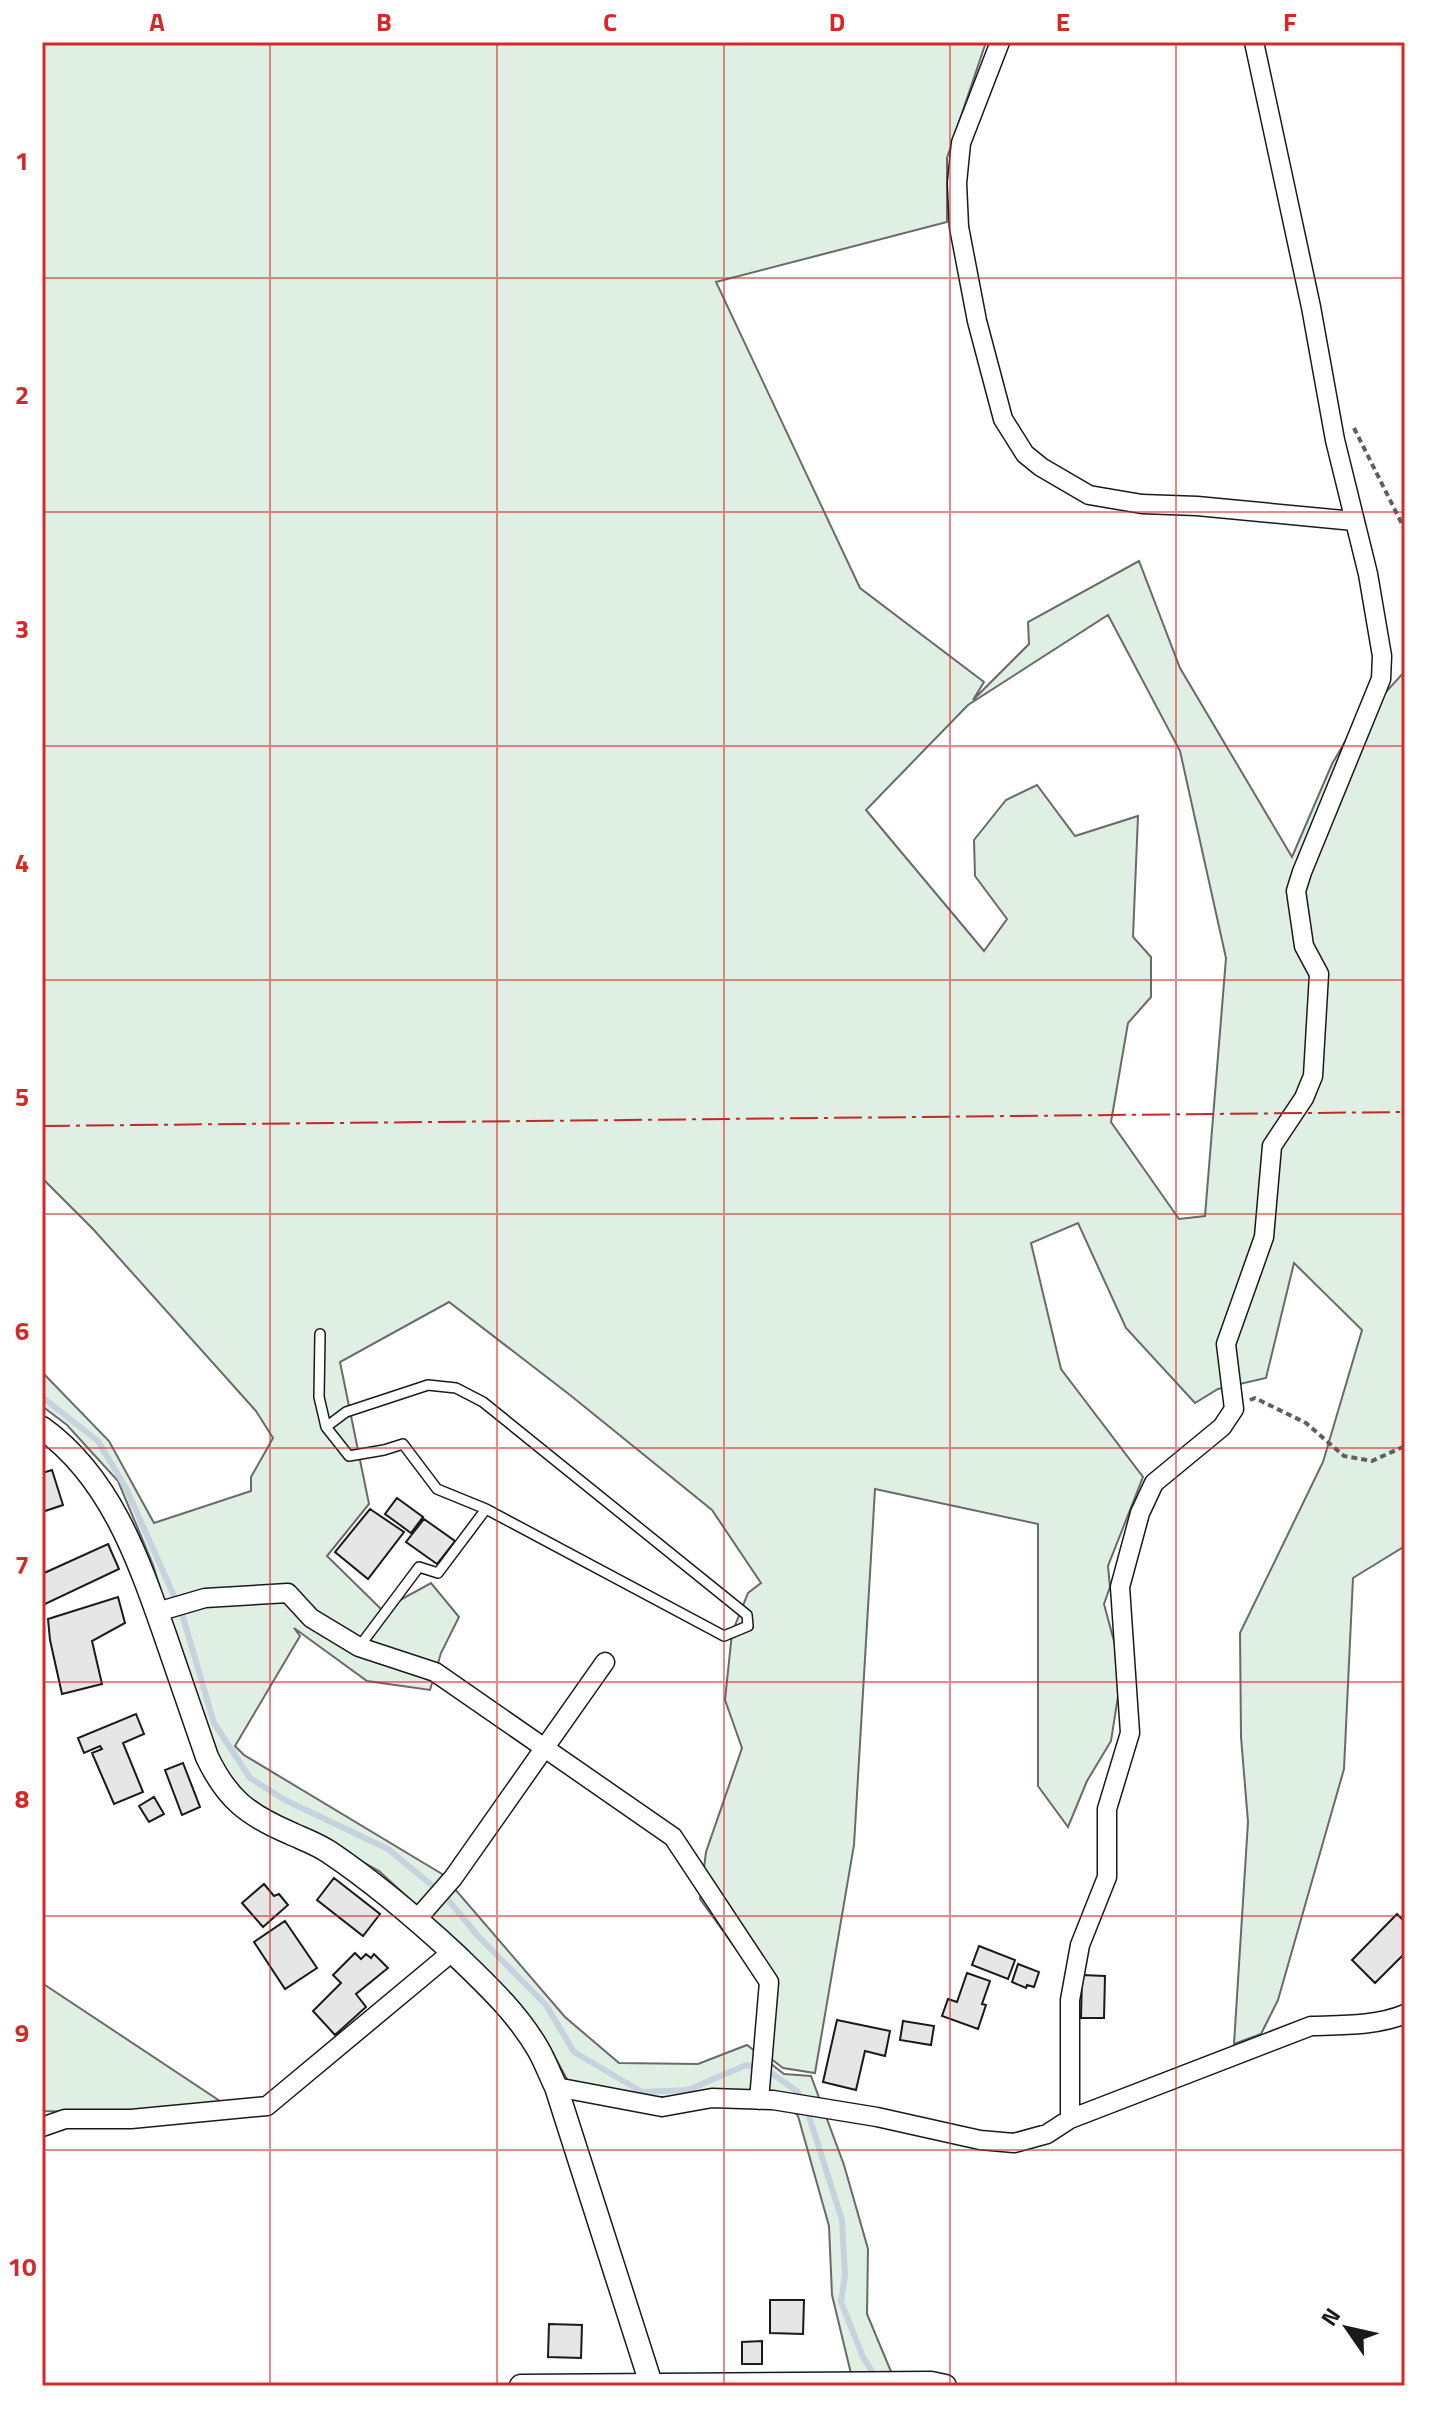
<svg xmlns="http://www.w3.org/2000/svg" width="1447" height="2428" viewBox="0 0 1447 2428" font-family="'Titillium Web',sans-serif">
<style>
.green{fill:#e0efe3;stroke:#6a6a6a;stroke-width:2;fill-rule:evenodd}
.lines{fill:none;stroke-linecap:round;stroke-linejoin:round}
.stream{stroke:#c6d2dc;stroke-width:6}
.building{fill:#e6e6e6;stroke:#1a1a1a;stroke-width:2}
.service-casing{stroke:#1a1a1a;stroke-width:12}
.minor-casing{stroke:#1a1a1a;stroke-width:21}
.tertiary-casing{stroke:#1a1a1a;stroke-width:25}
.path{stroke:#5f5f5f;stroke-width:4;stroke-dasharray:6 4;stroke-linecap:butt}
.service{stroke:#fff;stroke-width:9}
.minor{stroke:#fff;stroke-width:18}
.tertiary{stroke:#fff;stroke-width:22}
.power{stroke:#c62828;stroke-width:2;stroke-dasharray:28 6 4 6;stroke-linecap:butt}
.grid{fill:none;stroke:#d62828;stroke-width:2;stroke-opacity:0.55}
.neatline{fill:none;stroke:#d62828;stroke-width:3}
.grid-label{font-size:26px;text-anchor:middle;font-weight:bold;fill:#d62828}
</style>
<rect width="100%" height="100%" fill="#fff"/>
<path class="green" d="M42,42H986L947,158V222L716,282L860,588L984,682L973,700L1029,644L1028,622L1139,561L1180,668L1292,857L1332,764L1353,728L1405,671V1546L1353,1578L1344,1769L1278,2000L1261,2034L1234,2044L1248,1822L1241,1737L1240,1633L1323,1462L1362,1330L1294,1263L1266,1378L1218,1389L1195,1403L1126,1328L1078,1223L1031,1243L1061,1369L1143,1477L1108,1566L1110,1587L1104,1604L1122,1671L1111,1741L1087,1781L1068,1827L1038,1786V1524L875,1489L854,1845L815,2073L783,2068L757,2048L762,1985L700,1899L706,1852L742,1748L725,1700L732,1633L748,1593L761,1583L712,1510L570,1395L449,1302L340,1362L369,1504L327,1556L382,1610L431,1583L459,1617L441,1653L430,1690L367,1681L294,1628L300,1636L235,1746L244,1755L442,1874L565,2017L619,2063L698,2064L747,2045L784,2074L811,2076L844,2165L868,2249L867,2314L897,2386H854L832,2295L829,2226L798,2116L780,2095L658,2101L568,2081L550,2048L505,1990L470,1954L379,1871L259,1805L224,1778L172,1627L153,1565L118,1481L67,1425L42,1406V1372L109,1441L154,1523L251,1491V1477L273,1438L256,1411L93,1229L42,1178ZM1108,615L1180,751L1226,958L1205,1216L1179,1219L1111,1122L1128,1023L1151,997V957L1133,937L1138,816L1075,836L1037,785L1006,800L974,840L975,876L1007,919L984,951L866,810L968,705Z
M42,1983L232,2109L172,2115L42,2111Z"/>
<g class="lines">
<path class="stream" d="M42,1397L98,1441L126,1488L182,1614L214,1723L250,1778L285,1800L388,1849L445,1896L478,1936L546,2005L574,2052L642,2092L688,2090L746,2065L767,2070L798,2092L802,2100
M807,2110L842,2220L845,2275L841,2302L863,2357L876,2378"/>
</g>
<path class="building" d="M52,1470L63,1505L42,1512V1473Z
M397,1498L423,1517L411,1533L385,1514Z
M370,1509L404,1532L368,1579L335,1552Z
M424,1519L455,1541L437,1564L406,1542Z
M108,1544L119,1569L43,1605L42,1574Z
M118,1597L125,1623L92,1641L102,1684L62,1694L50,1640L48,1619Z
M136,1714L144,1734L123,1743L143,1792L114,1804L92,1753L102,1749L100,1746L84,1753L78,1738Z
M183,1763L200,1807L182,1815L165,1770Z
M154,1797L164,1814L149,1822L139,1806Z
M334,1878L380,1914L363,1936L317,1900Z
M264,1884L274,1896L279,1894L288,1905L263,1927L242,1903Z
M1397,1914L1405,1922V1953L1375,1983L1352,1960Z
M285,1921L317,1968L285,1989L254,1942Z
M979,1946L1015,1960L1008,1979L972,1965Z
M355,1953L361,1959L366,1954L371,1958L374,1954L388,1968L356,1994L366,2007L335,2035L313,2011L341,1983L333,1975Z
M1018,1964L1039,1972L1034,1987L1027,1985L1026,1988L1012,1982Z
M967,1973L990,1981L982,2004L986,2005L978,2029L942,2016L948,1999L957,2002Z
M1082,1975L1105,1976L1104,2018H1081Z
M837,2020L890,2031L885,2056L865,2051L856,2090L823,2082Z
M903,2021L934,2026L931,2045L900,2040Z
M770,2300H804L803,2334L770,2333Z
M549,2324L582,2325L581,2358L548,2357Z
M762,2341V2364H742V2342Z"/>
<g class="lines">
<defs>
<path id="service" d="M320,1334L319,1397L326,1427L349,1456L384,1450L403,1444L437,1489L486,1509L438,1573L419,1567L359,1647
M326,1427L346,1412L428,1385L456,1388L483,1402L747,1615L748,1626L724,1636L486,1509"/>
<path id="minor" d="M1000,42L961,143L957,183L959,227L977,321L1003,419L1025,454L1041,467L1089,495L1142,504L1197,506L1354,521
M157,1612L205,1598L288,1593L311,1618L359,1647L435,1672L673,1837L769,1982L759,2100
M417,1919L453,1878L605,1662
M556,2087L662,2107L712,2098L773,2100L877,2117L980,2140L1014,2143L1047,2134L1070,2119L1311,2026C1341,2025 1377,2026 1405,2014
M1070,2119V2000L1080,1945L1107,1877V1809L1130,1733L1120,1587L1140,1513L1154,1483L1222,1427L1234,1409L1226,1344L1264,1237L1272,1146L1304,1098L1313,1076L1319,974L1304,946L1296,891L1302,872L1381,679L1382,656L1368,574L1335,440L1311,307L1254,42
M42,2127L65,2119H131L267,2106L452,1952"/>
<path id="tertiary" d="M42,1428C110,1477 138,1558 165,1635C179,1676 193,1716 207,1757C227,1799 248,1815 290,1833C303,1839 317,1844 329,1852C375,1883 416,1918 457,1956C487,1985 517,2013 538,2049C545,2061 550,2075 556,2087L651,2384
M521,2386L931,2383L945,2386"/>
</defs>
<use href="#service" class="service-casing"/>
<use href="#minor" class="minor-casing"/>
<use href="#tertiary" class="tertiary-casing"/>
<path class="path" d="M1354,428L1405,530
M1250,1400L1255,1398L1306,1423L1344,1456L1372,1461L1405,1446"/>
<use href="#service" class="service"/>
<use href="#minor" class="minor"/>
<use href="#tertiary" class="tertiary"/>
<path class="power" d="M42,1126L1405,1112"/>
</g>
<path class="grid" d="M270,42V2386M497,42V2386M724,42V2386M950,42V2386M1176,42V2386M42,278H1405M42,512H1405M42,746H1405M42,980H1405M42,1214H1405M42,1448H1405M42,1682H1405M42,1916H1405M42,2150H1405"/>
<rect width="1447" height="2428" fill="none" stroke="#ffffff" stroke-width="88"/>
<g transform="translate(1347 2328) rotate(304)" stroke="#ffffff" stroke-width="6" paint-order="stroke">
<path d="M0-6L14 30L0 20L-14 30Z" fill="#1a1a1a"/>
<text y="-12" font-size="22" font-weight="bold" text-anchor="middle" fill="#1a1a1a">N</text>
</g>
<rect x="44" y="44" width="1359" height="2340" class="neatline"/>
<g class="grid-label">
<text x="157" y="31">A</text>
<text x="384" y="31">B</text>
<text x="610" y="31">C</text>
<text x="837" y="31">D</text>
<text x="1063" y="31">E</text>
<text x="1290" y="31">F</text>
<text x="22" y="170">1</text>
<text x="22" y="404">2</text>
<text x="22" y="638">3</text>
<text x="22" y="872">4</text>
<text x="22" y="1106">5</text>
<text x="22" y="1340">6</text>
<text x="22" y="1574">7</text>
<text x="22" y="1808">8</text>
<text x="22" y="2042">9</text>
<text x="22" y="2276">10</text>
</g>
</svg>
